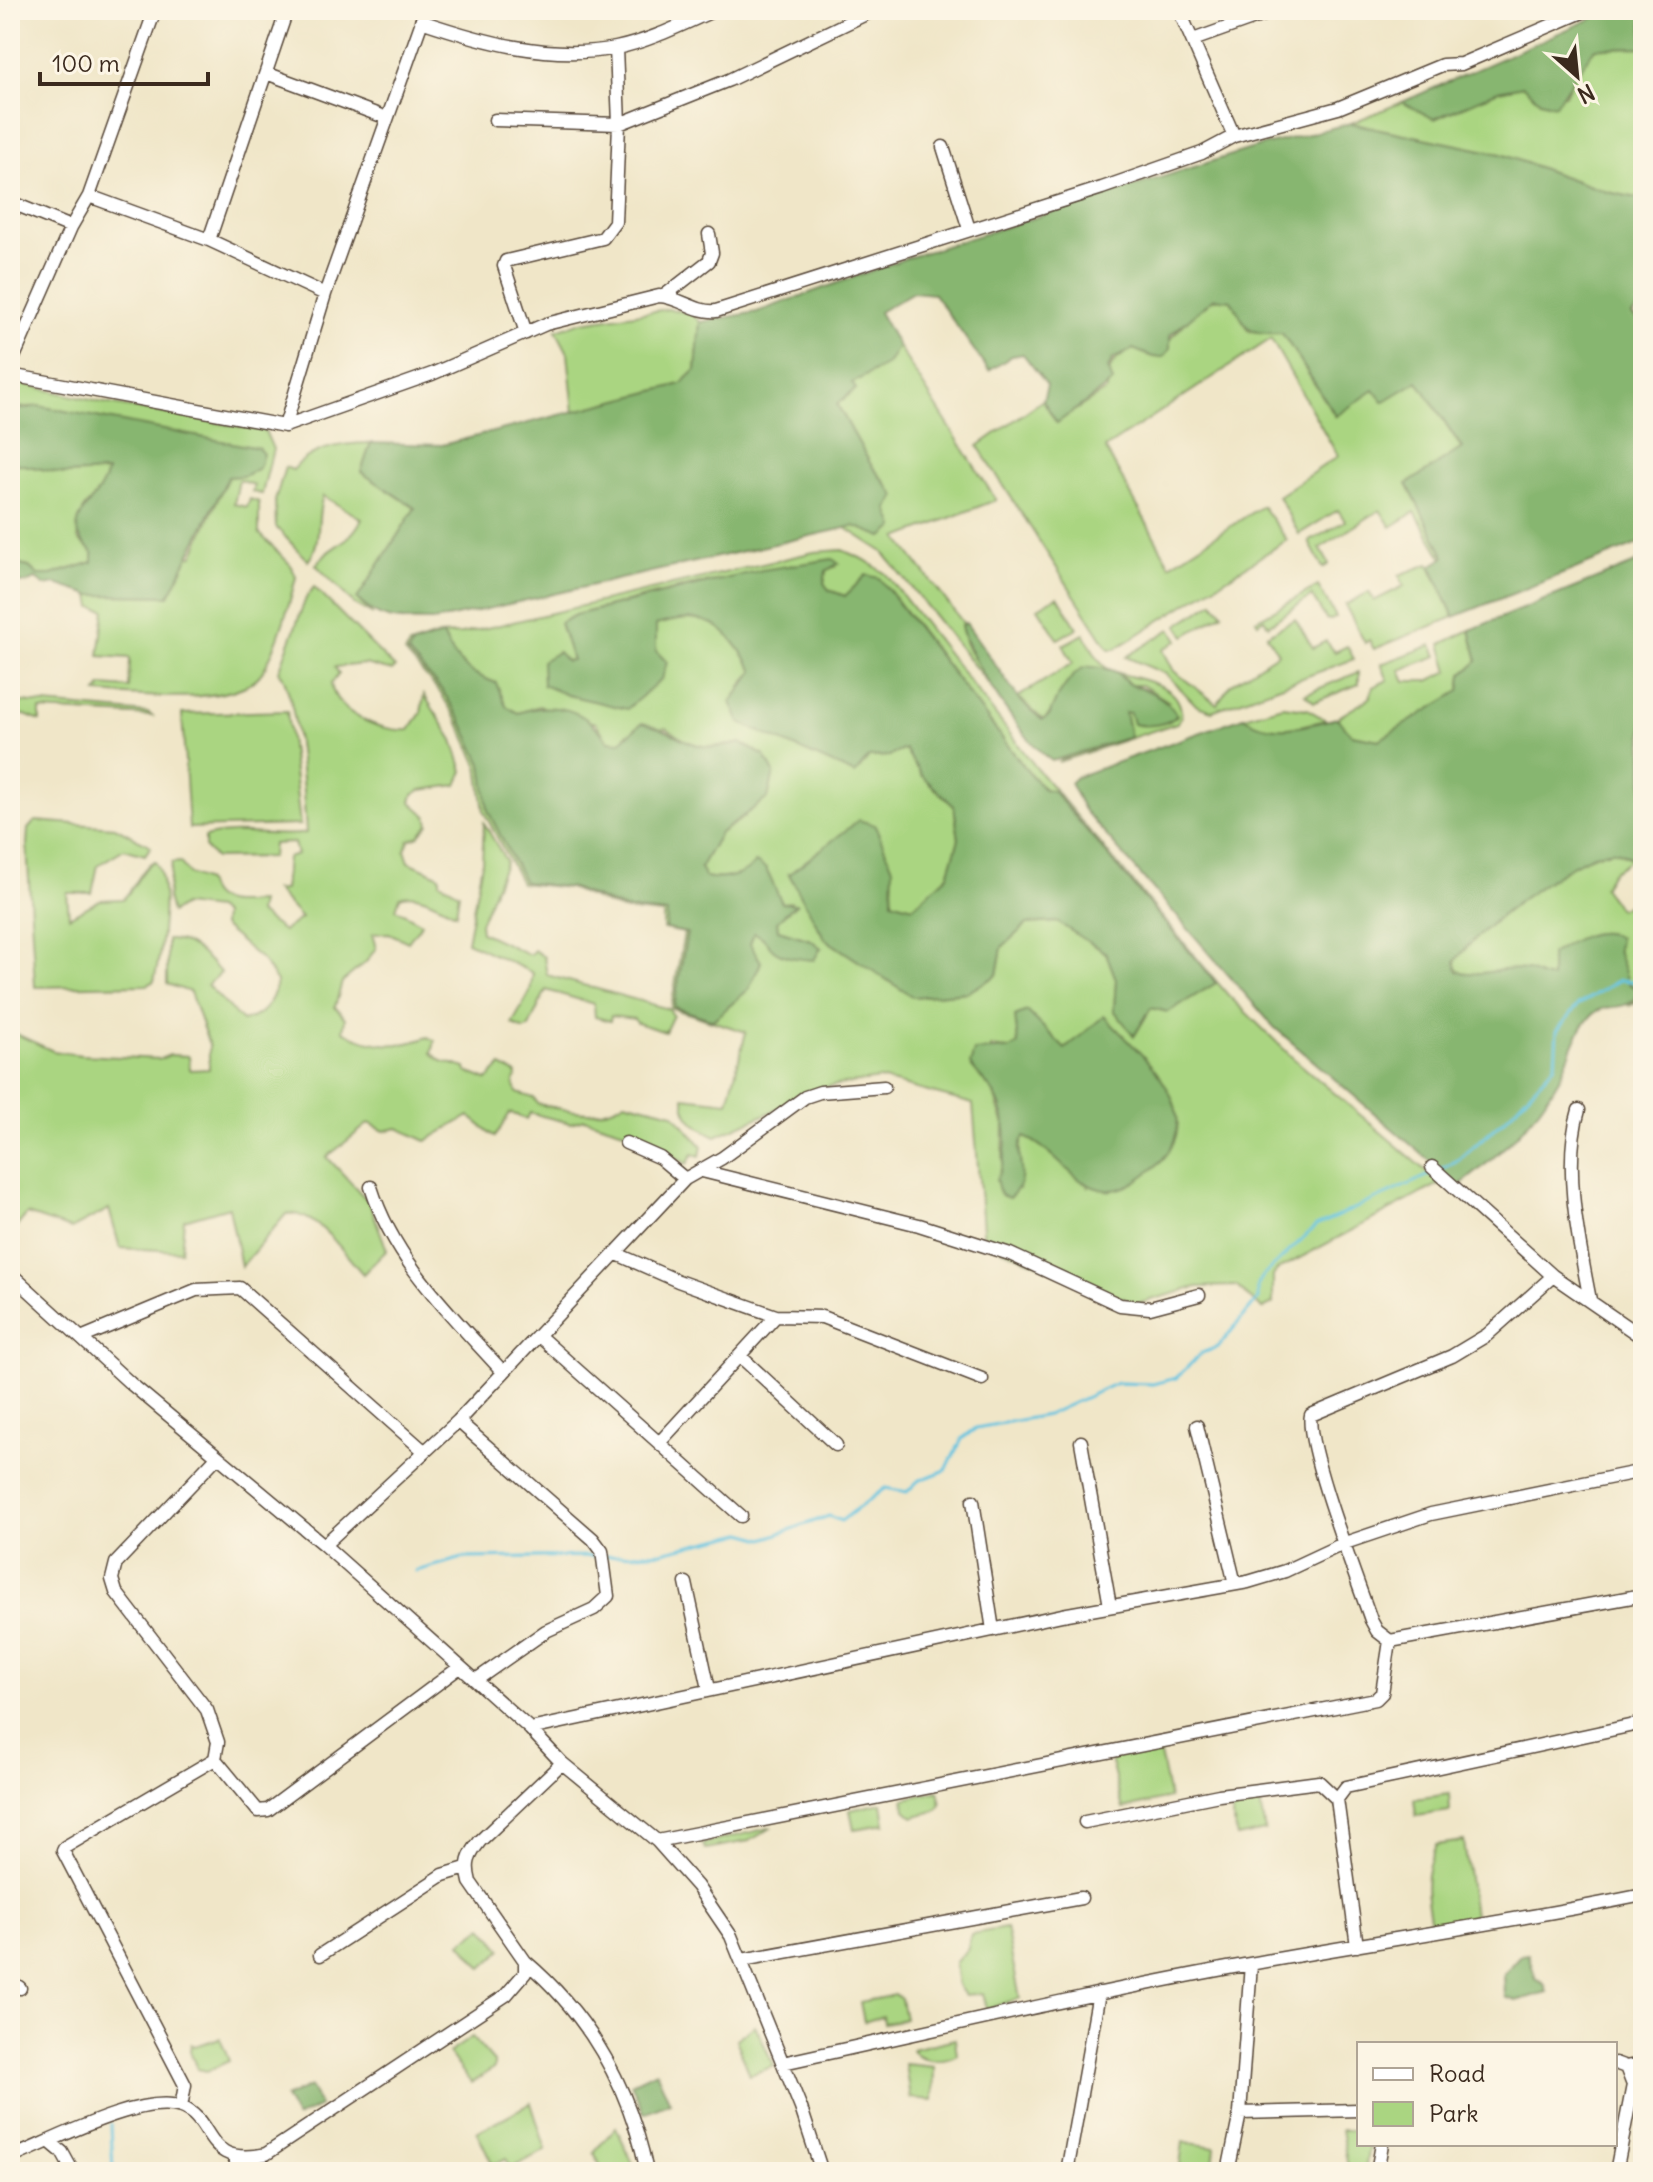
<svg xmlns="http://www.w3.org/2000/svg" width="1653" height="2182" viewBox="0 0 1653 2182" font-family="Delius,sans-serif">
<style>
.green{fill:#aad581;stroke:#728050;stroke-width:2;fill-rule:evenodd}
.forest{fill:#87b66f;stroke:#617046;stroke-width:2}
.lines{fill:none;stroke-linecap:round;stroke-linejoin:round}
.stream{stroke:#61c3e0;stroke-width:3}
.street-casing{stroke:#564638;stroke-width:15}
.street{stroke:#fff;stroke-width:12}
</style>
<rect width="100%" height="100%" fill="#fcf5e5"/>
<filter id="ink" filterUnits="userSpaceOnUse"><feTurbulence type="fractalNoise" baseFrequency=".0125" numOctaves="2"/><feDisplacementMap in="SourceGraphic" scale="16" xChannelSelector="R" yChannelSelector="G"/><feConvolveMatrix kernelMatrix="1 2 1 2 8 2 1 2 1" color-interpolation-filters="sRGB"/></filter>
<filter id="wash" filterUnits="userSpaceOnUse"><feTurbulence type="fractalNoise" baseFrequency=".006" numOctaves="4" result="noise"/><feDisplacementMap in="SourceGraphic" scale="32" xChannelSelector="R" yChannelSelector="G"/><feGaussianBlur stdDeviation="1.8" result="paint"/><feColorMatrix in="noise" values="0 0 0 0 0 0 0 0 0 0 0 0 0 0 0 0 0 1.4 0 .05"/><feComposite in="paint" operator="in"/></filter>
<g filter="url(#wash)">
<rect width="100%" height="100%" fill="#f0e6c8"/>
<path class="green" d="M1643,47V199L1607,192L1501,154L1351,123L1402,102L1435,119L1498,91L1523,86L1540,101L1565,95L1575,72L1595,48Z
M1223,297L1231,300L1249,331L1282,333L1335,416L1375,389L1383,401L1418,380L1462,449L1407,484L1445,557L1443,559L1415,512L1391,527L1380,510L1320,548L1329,564L1323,568L1309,542L1345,521L1338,510L1299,534L1278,496L1338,456L1271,339L1105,448L1170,565L1262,506L1287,540L1115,649H1109L978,446L1043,400L1056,422L1107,390C1108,366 1111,360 1133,349L1153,357L1204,303Z
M668,309L691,313L700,322L696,370L682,384L574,412L568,353L556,330L582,322Z
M898,346L996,500L898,538L964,624L961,626L966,646L996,693L883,552L846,528L888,509V485L871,465L837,404L855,390L852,383L887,364Z
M10,381L99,402L265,431L273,449L262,494L252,492L254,485L239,480L234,504L247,507L250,499L259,502V533L291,565L296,577C290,602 275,657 259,676C232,707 135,695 97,693L102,686L129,688L130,658L99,656L105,610L92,607L90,595L193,555L228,476C184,457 52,389 10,411Z
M371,443L361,472L415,508L357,599L373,615L354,604L316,565C331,543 347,547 362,519L323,496C315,518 323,542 308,561L276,527L275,501L285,467L293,470C310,448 344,443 371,443Z
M10,462L64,474L107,472L102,489L84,508L78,539L93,553V562L51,575H38L29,567L10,563Z
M842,550L865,560L886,574L1042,775L1228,995L1294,1059L1441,1183L1277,1270L1273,1276V1304L1263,1309L1236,1286L1197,1287L1137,1304L984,1242L973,1104L880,1079L830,1086L716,1136C698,1128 683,1118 684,1097L728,1102L746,1032L671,1008L684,933L663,929V914L622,910L569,888L521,883L484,812L478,765L458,721L439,691L405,653L409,645L439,635L461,634L814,552ZM797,566H837L826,570L824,583L829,590L845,596L858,584L890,591L1029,773L1216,983L1168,1012L1151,1008L1135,1035L1114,1010L1116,979L1106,953L1057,922L1027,924L1002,947L997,975L968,992L913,997L825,939L789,874L913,907L948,875L959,839L954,806L921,775L905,749L889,756L869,757L740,687L754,671C726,626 712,610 656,624V651L627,708L567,695L558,653L566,661L572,660L560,623L575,615L688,586ZM443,636C455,663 468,673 496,683L506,706L518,713L539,706L596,723L608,741L620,743L628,733L667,728C691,748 711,750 741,743L745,817L720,833L700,868L705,877C749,886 750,849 782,903L791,902L777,921L778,930L811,940L821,948L796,958L774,950L764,936L753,933L750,944L761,962L749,989L713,1020L674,1007L687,932L667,913L625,909L572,888L524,882L485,785L482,764L461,720L442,690L409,653L412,644ZM1027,1011L1065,1049L1088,1186L1038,1142L1024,1137C1015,1152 1024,1172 1019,1189L1003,1169L1004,1125L993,1091L991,1047L1010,1049L1018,1044L1016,1016Z
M1429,564L1454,617L1374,649L1369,640L1365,643L1345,605L1369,592L1374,601L1404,586L1399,575Z
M1318,586L1336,617L1331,620L1326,619L1312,596L1268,625L1264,619L1258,623L1256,620Z
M314,587L395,668L392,671L365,664L335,667L339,674L331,684C336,714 381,732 409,730L421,713L424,695L453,740L463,771L457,785L421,790L413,795L411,802L427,816L429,824L419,836L409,840L405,850L409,862L440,876V882L459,893L456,913C440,906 416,890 400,897L396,909L422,923L408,942L389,933L372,934L376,948L366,962L342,982L335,1007L345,1018L343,1031C371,1047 398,1049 428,1037L435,1041L432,1053L442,1061L466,1068L467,1072L487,1080L501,1066L517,1074L514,1083L517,1093L534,1098L538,1104C567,1110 599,1120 625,1101L673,1113L702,1146L700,1156L693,1154L687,1164L640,1136L585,1119L570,1123L530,1113L527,1119L510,1113L495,1137L469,1116L426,1141L398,1128L384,1131L369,1123L327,1157L369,1202L387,1250L363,1274C344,1254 317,1210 286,1214L241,1267L229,1207L184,1220L181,1251L120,1248L109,1209L71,1229L27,1214L13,1231L10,1228V1031L53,1051L81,1055L160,1059L170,1055L189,1056L190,1070L209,1069V1045L190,992L167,984V940C191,939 205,957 221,973L207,985L242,1021C263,1017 273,1001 277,982L262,960L222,926L223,915L216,909L183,905L171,913L167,898L172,863L180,862L189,874L206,881C212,909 237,903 260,902L258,913L283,931L301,918L275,890H284L287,858L297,855L294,843L273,844L272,857L215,858L205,848V837C236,827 273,839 306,833C304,800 297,693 279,671L306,598Z
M1058,596L1077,628L1058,639L1038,608Z
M1213,602L1223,613L1185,636L1178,625Z
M1295,619L1313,648L1326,641L1335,652L1347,646L1354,659L1212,711L1197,706L1166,674L1126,657L1171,629L1178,640L1163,650L1174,671L1217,704L1230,685L1278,653L1267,635Z
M1470,630L1478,661L1462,675L1460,691L1379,740L1352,735L1337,718L1370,698L1373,687L1388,680L1381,664L1432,645L1437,656L1400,670L1405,681H1428L1449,671L1441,644Z
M1084,634C1090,643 1096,659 1104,666C1122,681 1184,676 1181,717L1177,723L1058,762C1080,746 1108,747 1129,730L1125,712L1168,701L1142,685H1130L1122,676L1083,668C1068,682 1056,711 1043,720L1018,697L1073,663L1063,645Z
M1359,672V684L1314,702L1305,694Z
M10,701L148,713L152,716L40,710V721L25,715H10Z
M1283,706L1307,709L1326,720C1293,727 1274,737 1243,717Z
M287,711L300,825L189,828L182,714Z
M35,821L115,827L151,846L145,855L124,849L98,865L92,893H67L69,917L100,900L123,899C135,888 142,867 154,861C172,878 160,958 154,981L147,985L35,987L27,844L28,829Z
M484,823L506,861L480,923L481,932L530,955L534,950L544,957L547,975L669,1009L673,1015L665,1032L637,1023L634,1019L611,1016L610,1021L595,1017L594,1004L546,990L529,1027L524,1030L512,1024L530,992L533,973L467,942L482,863Z
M1614,850L1632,859L1612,872L1603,887L1619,909L1636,899L1643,901V1001L1628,1006L1635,1002L1640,991C1621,981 1615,959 1619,938L1553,969L1551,978C1539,979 1532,971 1521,970C1500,970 1477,977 1457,971L1455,961C1473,931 1550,874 1584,859C1593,855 1605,853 1614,850Z
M1159,1749L1169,1798L1123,1809L1110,1759Z
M938,1791L941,1804L938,1810L913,1817L905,1810L904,1799Z
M1449,1794L1450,1811L1416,1816L1414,1799Z
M1260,1802L1265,1831L1237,1837L1231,1807Z
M882,1803L885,1824L854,1829L850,1810Z
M773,1827L749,1841L705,1849L703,1844Z
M1464,1841L1474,1916L1471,1922L1432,1928C1425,1896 1422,1876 1436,1845Z
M483,1927L502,1950L482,1968L461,1943Z
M1006,1928L1020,1998L987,2009L983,1993L965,1995L958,1986L955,1963L968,1948L971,1934Z
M895,1995L901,1999L905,2019L884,2023L883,2016L864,2022L860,2002Z
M755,2025L774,2066L750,2075L736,2039Z
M472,2037L494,2062V2068L471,2083L449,2053Z
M220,2038L229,2061L207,2071L197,2069L190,2051L191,2044L195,2046Z
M955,2039L957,2055C945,2063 918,2063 912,2049Z
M905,2064L934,2067L933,2100L910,2098Z
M531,2103L546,2150L511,2168L506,2158L493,2165L477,2132Z
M616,2127L635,2168L626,2172H603L594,2152Z
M1341,2130H1359V2144H1369L1365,2172H1349Z
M1183,2142L1215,2147L1212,2172H1179Z"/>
<path class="forest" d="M1611,10H1643V47L1595,48L1555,105L1540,101L1523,86L1498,91L1434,119L1402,102Z
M1351,123L1501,154L1607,192L1643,199V304L1632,315L1643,325V542L1454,617L1431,566L1445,557L1407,484L1462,448L1418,381L1383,402L1374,390L1336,416L1282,333C1246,335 1249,330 1231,300L1214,298L1170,335V349L1164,357H1153L1133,349L1113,359L1108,368L1113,382L1057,423L1043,400L1047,385L1023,354L1012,356L989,371L934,294L913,292L879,312L898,346L887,364L852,383L856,389L837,404L871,465L896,496L888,509L895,527L883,537L854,526L434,621C401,620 382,624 357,599L415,508L361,472L371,443L442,445L681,384L696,370L700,322L757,312L904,259L1257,147Z
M39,406L258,448L263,454L259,468L244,476L228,477L169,596L90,595L56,584L45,586L36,579L26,583L10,582V563L29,567L38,575H51L93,562V553C54,518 99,507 107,472L64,474L10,462V411Z
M832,559L839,563L826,571L824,583L829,590L845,596L866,575L879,578L1029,773L1044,789L1053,791L1216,983L1168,1012L1151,1008L1134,1036L1114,1010L1116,979L1106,953L1057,922L1027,924L1002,947L997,975L968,992L913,997L825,939L789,874L859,820L875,825L893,868L892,901L913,907L948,875L959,839L954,806L921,775L905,749L889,756L869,757L855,774L740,723L731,702L754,671C726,627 711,609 656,625V651L667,662L662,679L627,709L567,695L543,685L542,661L558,652L566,661L572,660L560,623L575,615L762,570Z
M1643,560V848L1632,859C1628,856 1621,852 1615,851C1583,846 1471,934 1455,962L1458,971C1479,978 1503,966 1525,970C1535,972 1540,979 1551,978V954C1571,941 1597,924 1619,938L1617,950L1629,984L1640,990C1631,1016 1605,999 1590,1017C1573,1036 1571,1056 1560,1077C1536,1121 1498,1156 1459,1186L1274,1027L1084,810L1070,783L1076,777L1243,717C1274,737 1303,726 1337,718L1352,735L1379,740L1460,691L1462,675L1478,661L1470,630Z
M966,623L1020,700L1042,720L1050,715C1052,703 1074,668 1087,667C1092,666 1106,669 1111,670C1120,672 1124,683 1131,685C1151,691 1165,696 1177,715C1168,726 1146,727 1133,724L1130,713L1125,712L1130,737L1052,761C1026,745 966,656 961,625Z
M443,635C455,663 468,673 496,683L506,706L518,713C556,701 584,708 608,741L620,742L642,723C688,733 686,756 741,743L765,756L774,773L768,798L720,833L700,868L705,877C723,881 745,876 756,862L766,869L782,903L796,904L777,921L778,930L811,940L821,948L814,960C802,959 784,958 774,950C765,943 766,937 754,933L750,944L761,962L749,989L713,1020L674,1007L687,933L666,929L667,913L625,909L572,888L524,882L488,811L482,764L461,720L442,690L408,653L412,645Z
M1027,1011L1065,1049L1104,1016C1141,1055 1215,1113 1155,1167C1142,1178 1124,1192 1106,1190C1073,1187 1054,1148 1024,1137C1010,1158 1035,1176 1009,1198L1000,1195L996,1179C1011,1157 1008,1111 991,1089C984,1081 977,1074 970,1065L974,1051L1010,1049L1018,1044L1015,1016Z
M1528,1954L1536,1979L1544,1984L1547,1992L1516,2001L1505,1997L1504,1974L1521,1955Z
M656,2071L670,2102L644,2113L631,2083Z
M310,2086L320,2106L296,2118L285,2098Z"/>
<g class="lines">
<path class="stream" d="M1441,1170L1459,1159L1506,1118L1555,1065L1557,1031L1578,1005L1619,980L1643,982
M606,1556L662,1552L743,1533L764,1539L829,1516L841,1521L885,1488L907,1492L918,1481L946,1470L962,1439L976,1428L1047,1415L1117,1383L1153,1384L1176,1378L1202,1353L1218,1347L1258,1299V1285L1263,1276L1316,1226L1434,1173
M416,1571L463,1558L599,1556
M111,2124L113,2172"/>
</g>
</g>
<g filter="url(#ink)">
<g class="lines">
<defs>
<path id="street" d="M1179,10L1234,136
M421,21C483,42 550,61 616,48C650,41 683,24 715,10
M1193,40L1277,10
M266,73L387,118
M495,120L619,124L729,80L874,10
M943,147L969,229
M89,196L209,240L325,294
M10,202L71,227
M209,240L287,10
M664,296L709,261L712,253L709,234
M526,333L504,266L506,261L603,238L615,222L619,124L616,48
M10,366L71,227L89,196L155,10
M10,375L285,426L432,374L546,324L659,296C680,297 695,313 716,311L1102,188L1202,153L1234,136L1338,108L1442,65L1461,64L1587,10
M285,426L325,294L426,10
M1579,1110C1562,1165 1579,1243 1590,1300
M626,1143L660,1158L685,1179
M1432,1167L1553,1276L1643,1338
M702,1171L919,1225L1010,1254L1120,1305L1150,1308L1199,1295
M371,1187C395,1263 451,1314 503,1372
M617,1254L678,1281L776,1316L822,1317L982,1379
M10,1273L130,1383L324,1545L530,1729L562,1763L480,1841C468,1856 465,1864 470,1882L525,1961V1973L506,1995L266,2154C202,2168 216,2120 181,2107C141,2093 50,2142 10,2158
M539,1336L741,1516
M81,1338L196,1290L240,1288L424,1451
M740,1356L836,1445
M458,1421L593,1539L602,1551L608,1596L594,1609L546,1631L476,1680
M1197,1426L1235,1584
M1081,1442L1110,1606
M659,1443L776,1316
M973,1501L993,1630
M324,1545L458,1421L685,1179L722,1158L805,1097L820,1092L884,1087
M686,1583L709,1689
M1390,1641L1377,1631L1371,1620C1359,1585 1304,1443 1311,1415L1452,1356L1487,1335L1553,1276
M530,1729L1062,1615L1248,1582L1285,1571L1345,1543L1431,1514L1643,1471
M215,1759L258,1811L268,1810L460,1667
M562,1763L657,1841L697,1886L731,1936L801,2108L822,2172
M1085,1822L1219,1795L1319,1782L1337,1799
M657,1841L1376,1699L1382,1693L1390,1641L1643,1595
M1357,1946L1337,1799L1346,1787L1643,1723
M320,1955L443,1875L466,1868
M742,1960L1081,1898
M525,1961C590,2016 630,2089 647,2172
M10,1981L20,1988
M783,2063C939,2029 1094,1992 1250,1964C1381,1940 1513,1922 1643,1895
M1615,2063L1626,2067L1633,2085L1616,2172
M1626,2067L1643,2064
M181,2107L185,2085L63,1851L65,1847L215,1759L218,1742L207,1710L116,1592L112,1579L116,1563L217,1457
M1240,2113L1359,2110
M50,2142L62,2152L73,2172
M233,2155L241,2172
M1067,2172L1099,1993
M1228,2172L1240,2113L1251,1964
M1377,2172L1382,2144"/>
</defs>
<use href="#street" class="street-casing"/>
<use href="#street" class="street"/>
</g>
</g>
<rect width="1653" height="2182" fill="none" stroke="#fcf5e5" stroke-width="40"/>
<rect x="1357" y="2042" width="260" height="104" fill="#fcf5e5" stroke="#afa495" stroke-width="2"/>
<rect x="1373" y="2068" width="40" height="12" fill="#ffffff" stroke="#afa495" stroke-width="2"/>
<text x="1429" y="2082" font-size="24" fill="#3b2a1e">Road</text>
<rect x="1373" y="2102" width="40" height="24" fill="#aad581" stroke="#afa495" stroke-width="2"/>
<text x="1429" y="2122" font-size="24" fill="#3b2a1e">Park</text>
<g transform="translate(1577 76) rotate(153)" stroke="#fcf5e5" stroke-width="6" paint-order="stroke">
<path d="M0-6L14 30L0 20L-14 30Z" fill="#3b2a1e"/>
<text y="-12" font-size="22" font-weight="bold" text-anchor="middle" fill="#3b2a1e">N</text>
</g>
<path d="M40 72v12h168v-12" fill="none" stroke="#3b2a1e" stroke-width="4"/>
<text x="52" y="72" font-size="24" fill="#3b2a1e" stroke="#fcf5e5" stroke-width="6" paint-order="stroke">100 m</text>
</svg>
